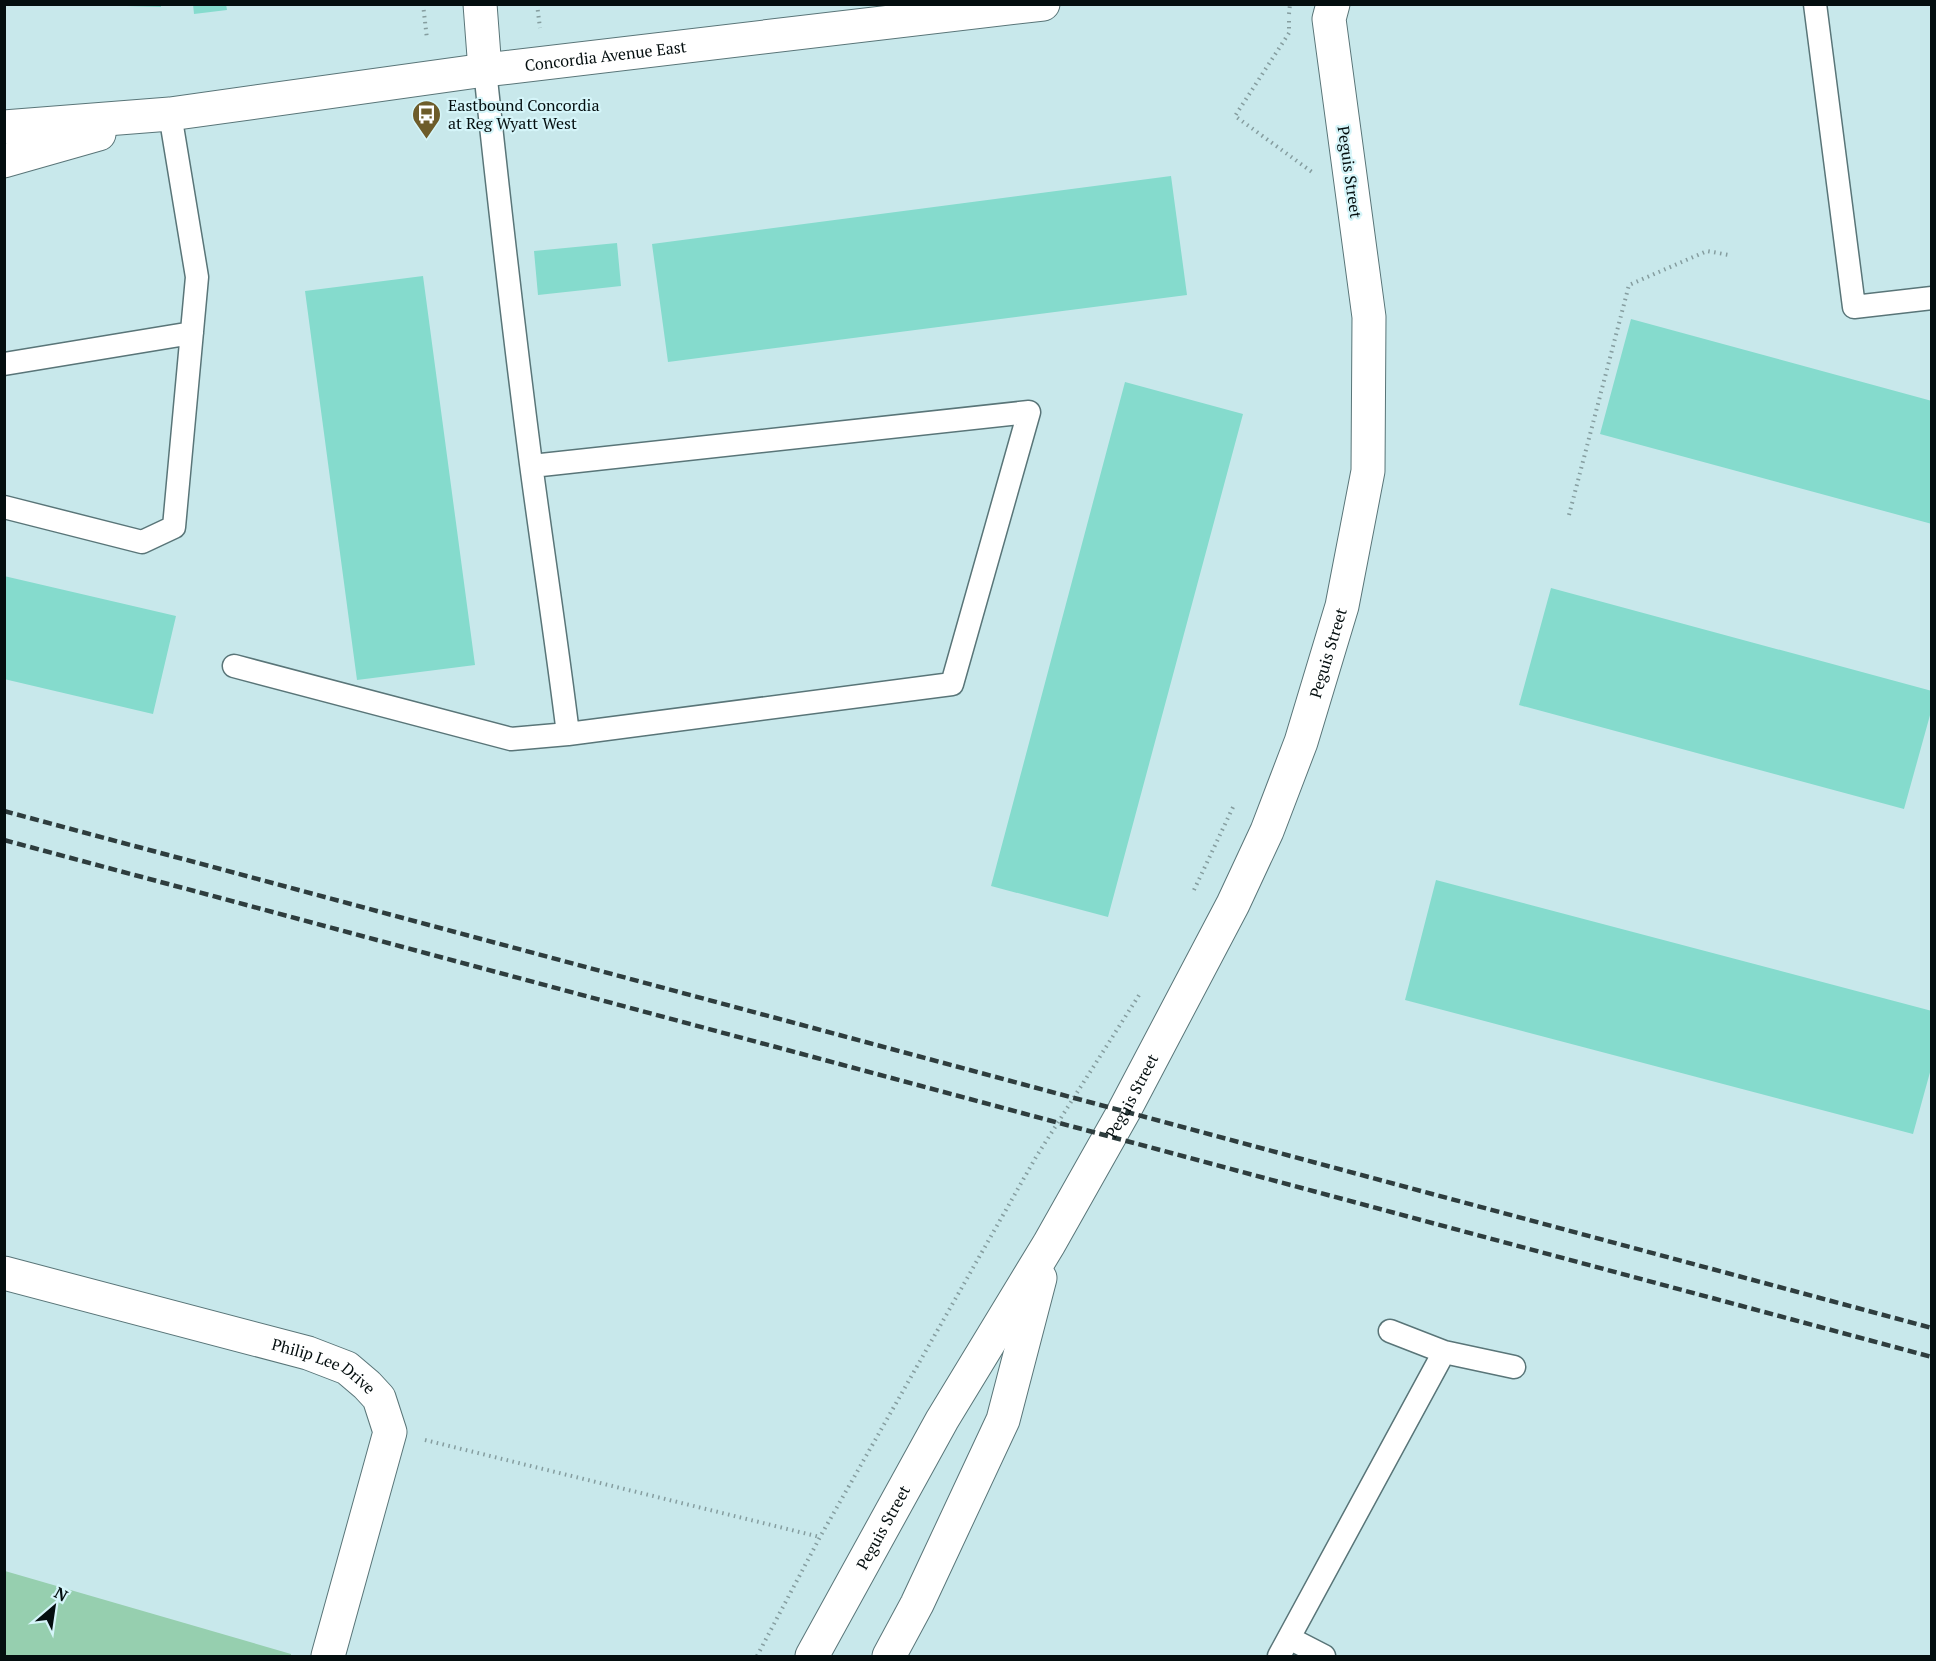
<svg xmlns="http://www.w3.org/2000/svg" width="1936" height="1661" viewBox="0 0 1936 1661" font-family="'PT Serif',serif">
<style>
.green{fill:#96cfaf}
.building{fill:#85dbcd}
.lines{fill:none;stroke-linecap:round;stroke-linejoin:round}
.lane-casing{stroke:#597578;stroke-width:25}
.street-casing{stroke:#597578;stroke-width:35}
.secondary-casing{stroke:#597578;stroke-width:35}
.path{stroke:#859d9f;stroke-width:4;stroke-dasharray:1.5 4.5;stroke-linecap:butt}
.lane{stroke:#fff;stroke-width:22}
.street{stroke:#fff;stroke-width:33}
.secondary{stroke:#fff;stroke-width:33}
.rail{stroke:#2e3d3e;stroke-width:4.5;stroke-dasharray:9 4.5;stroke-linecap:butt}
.labels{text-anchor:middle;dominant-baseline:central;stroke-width:4.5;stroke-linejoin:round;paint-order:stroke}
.street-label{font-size:16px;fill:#040e0f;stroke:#d5f5f9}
.poi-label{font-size:16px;fill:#040e0f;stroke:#d5f5f9;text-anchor:start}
</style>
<rect width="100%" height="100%" fill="#c8e8eb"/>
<path class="green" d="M5,1571L291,1654V1656H5Z"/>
<path class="building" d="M126,4H161V7L126,6Z
M193,4H226L227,10L194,14Z
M1171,176L1187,295L668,362L652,244Z
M617,243L621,286L538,295L534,251Z
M423,276L475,665L357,680L305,291Z
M1631,319L1932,401V524L1600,434Z
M1125,382L1243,414L1108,917L991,886Z
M4,576L176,616L153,714L4,679Z
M1551,588L1932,691V708L1904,809L1519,705Z
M1436,880L1932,1011V1065L1913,1134L1405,1000Z"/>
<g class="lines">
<defs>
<path id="lane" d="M1815,4L1854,307L1932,298
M485,70C499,202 514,333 531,464C543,554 557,644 568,734L952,684L1029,412L532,466
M4,364L192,333
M4,507L142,542L174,527L197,277L170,114
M234,666L511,739L568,734
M1390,1331L1444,1352L1514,1367
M1289,1638L1324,1656
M1279,1656L1444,1352"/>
<g id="street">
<path d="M480,4L485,70"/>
<path id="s1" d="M4,1273L308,1353L347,1368L367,1385L379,1398L390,1432L328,1656"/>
</g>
<g id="secondary">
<path id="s2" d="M4,127L170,114L485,70L1043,4"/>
<path d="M4,161L99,134"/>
<path id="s3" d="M812,1656L942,1420L1049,1244L1124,1111L1233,904L1267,831L1301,742L1342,606L1368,471L1369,317L1329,19L1333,4"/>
<path d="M889,1656L917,1604L1003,1420L1040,1278"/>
</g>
</defs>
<use href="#lane" class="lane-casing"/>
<use href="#street" class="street-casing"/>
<use href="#secondary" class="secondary-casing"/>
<path class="path" d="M423,4L427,39
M537,4L540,28
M1289,14L1290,4
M1289,21V33L1235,116L1312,172
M1569,515L1629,285L1707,251L1729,255
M1194,890L1234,805
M425,1440L820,1537
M757,1656L820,1537L1036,1157L1141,992"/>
<use href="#lane" class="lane"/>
<use href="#street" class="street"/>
<use href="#secondary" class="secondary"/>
<path class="rail" d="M4,811L1932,1328
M4,840L1932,1357"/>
</g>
<defs>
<symbol id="bus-pin" viewBox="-11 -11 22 30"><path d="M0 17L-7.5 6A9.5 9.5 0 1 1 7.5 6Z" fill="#6d5c2a" stroke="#d5f5f9"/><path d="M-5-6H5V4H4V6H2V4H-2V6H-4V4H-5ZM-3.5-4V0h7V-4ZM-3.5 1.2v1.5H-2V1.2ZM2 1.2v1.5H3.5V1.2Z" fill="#fff"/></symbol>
</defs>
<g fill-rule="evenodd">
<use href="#bus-pin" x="410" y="98" width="33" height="45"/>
</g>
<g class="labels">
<g class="street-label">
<text stroke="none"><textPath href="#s2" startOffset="606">Concordia Avenue East</textPath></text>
<text transform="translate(1350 172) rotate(82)">Peguis Street</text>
<text stroke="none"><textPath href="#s3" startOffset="1131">Peguis Street</textPath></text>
<text stroke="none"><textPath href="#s3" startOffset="645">Peguis Street</textPath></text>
<text stroke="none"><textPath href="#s1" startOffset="334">Philip Lee Drive</textPath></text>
<text stroke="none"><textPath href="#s3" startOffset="147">Peguis Street</textPath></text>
</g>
<g class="poi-label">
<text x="448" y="105">Eastbound Concordia<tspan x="448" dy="18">at Reg Wyatt West</tspan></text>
</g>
</g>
<rect width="1936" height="1661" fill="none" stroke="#040e0f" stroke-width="12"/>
<g transform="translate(54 1607) rotate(29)" stroke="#d5f5f9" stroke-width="4.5" paint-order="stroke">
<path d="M0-4.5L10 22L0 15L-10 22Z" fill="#040e0f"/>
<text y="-9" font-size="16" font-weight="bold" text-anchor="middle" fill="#040e0f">N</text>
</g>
</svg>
